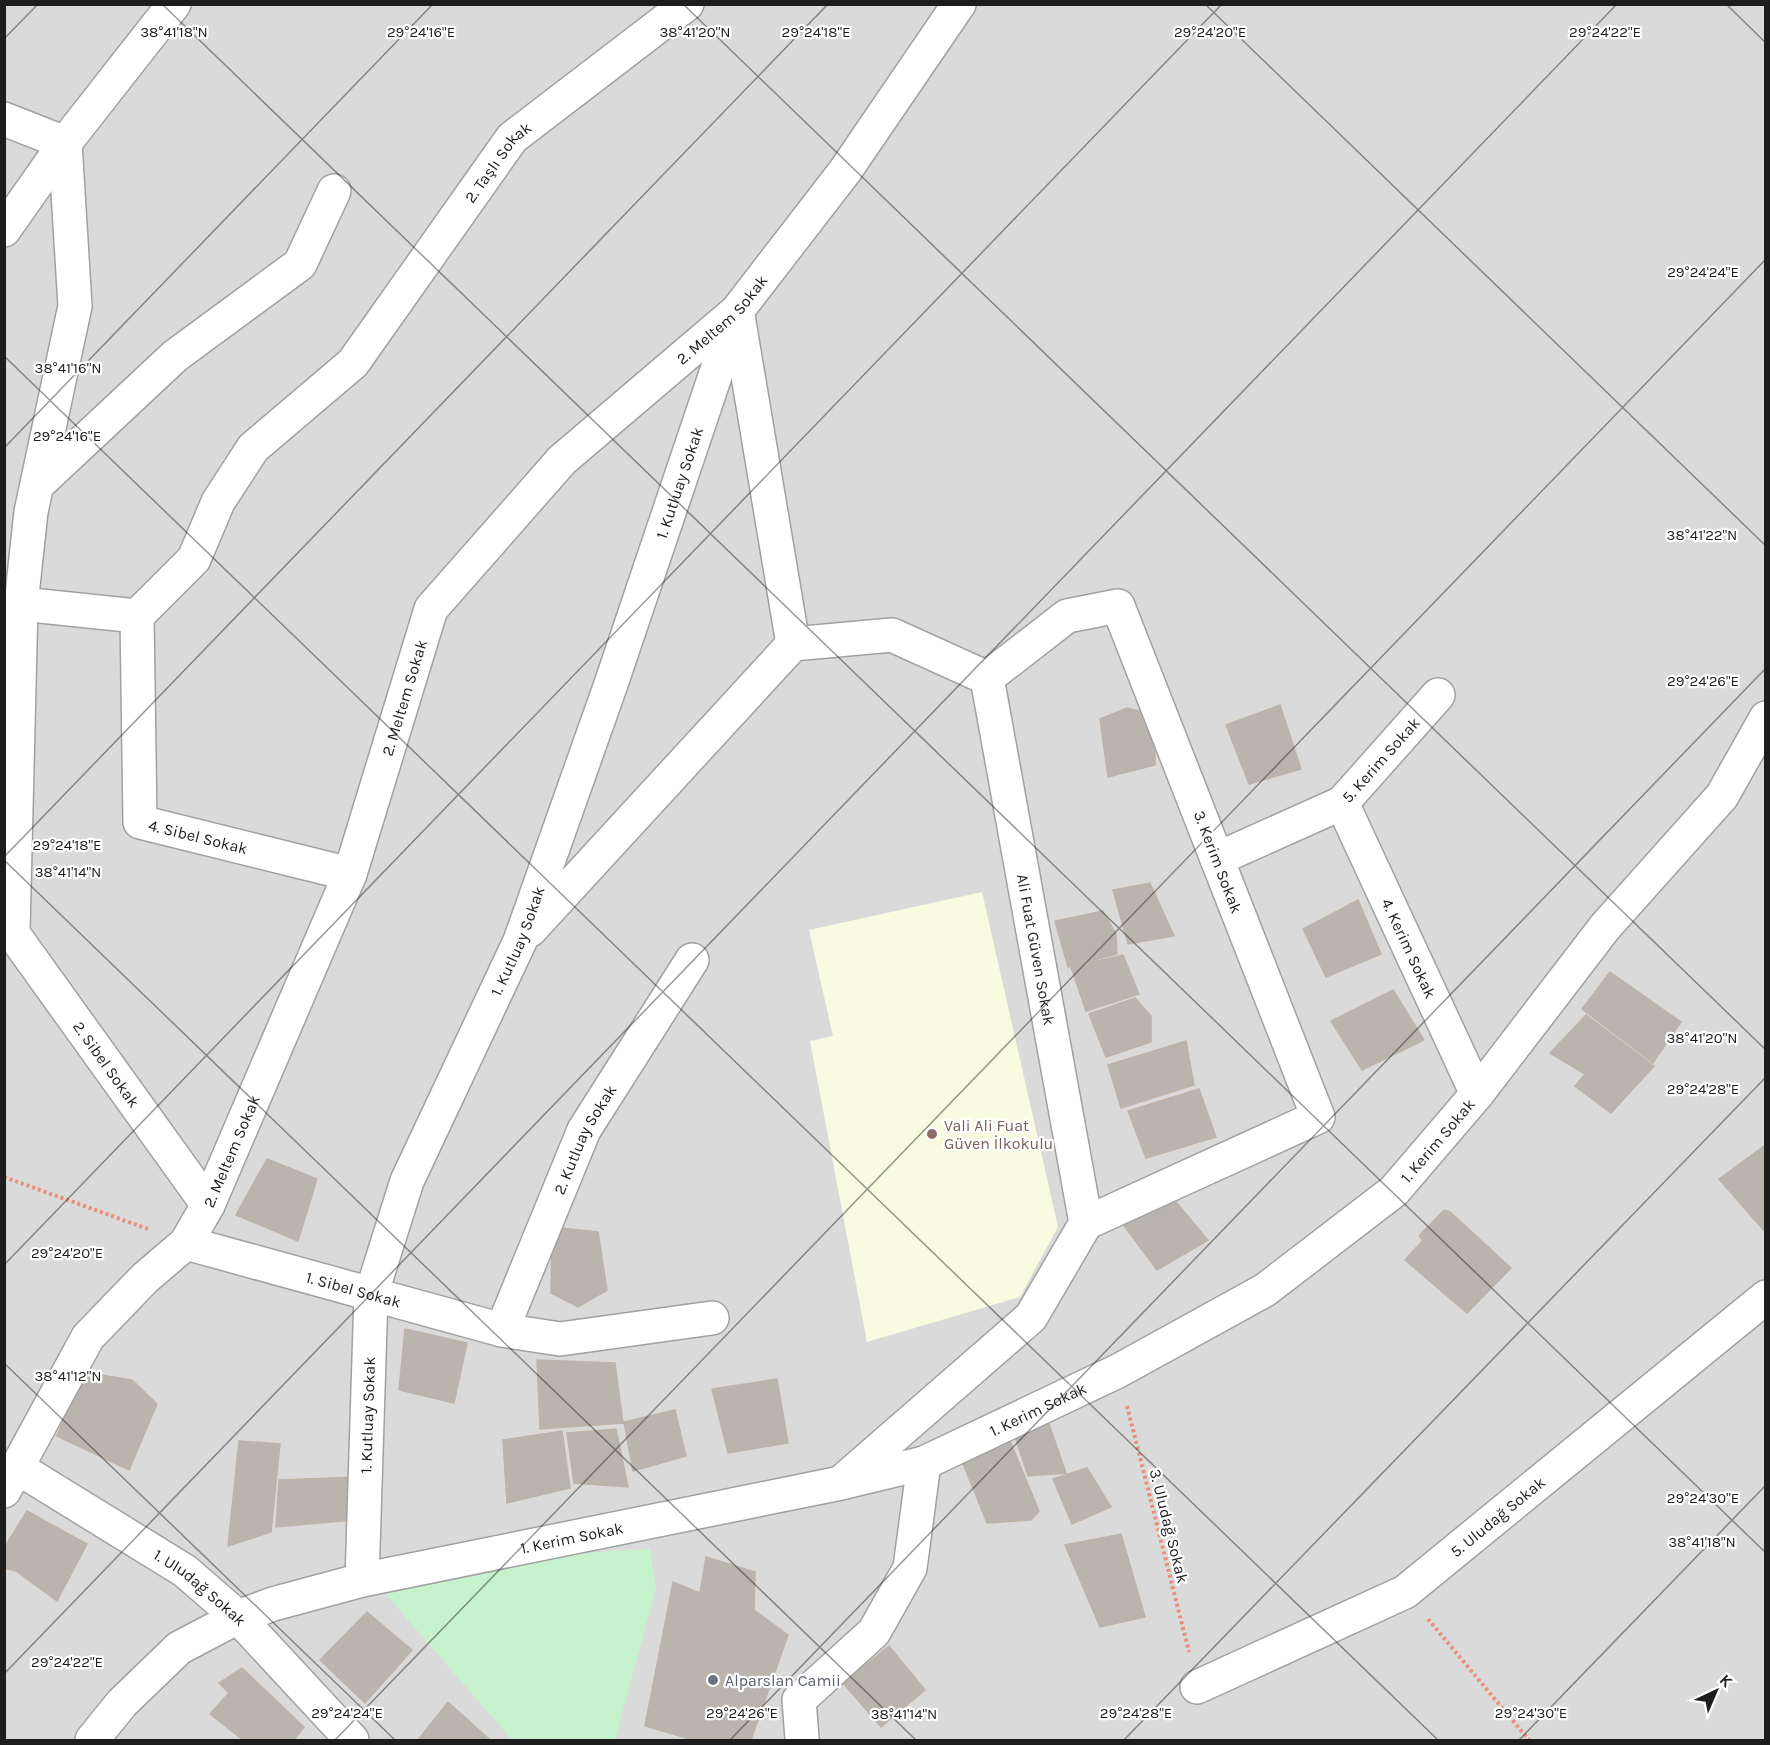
<svg xmlns="http://www.w3.org/2000/svg" width="1770" height="1745" viewBox="0 0 1770 1745" font-family="Karla,sans-serif">
<style>
.residential{fill:#dbdada}
.education{fill:#f8fbe0}
.park{fill:#c6f2ce}
.building{fill:#bab4ae;stroke:#bdb3a9;stroke-width:1.5}
.lines{fill:none;stroke-linecap:round;stroke-linejoin:round}
.minor-casing{stroke:#a1a1a1;stroke-width:36}
.path{stroke:#e9907a;stroke-width:4;stroke-dasharray:3 3;stroke-linecap:butt}
.minor{stroke:#fff;stroke-width:33}
.ticks{fill:none;stroke:#1d1d1d;stroke-width:1.5;stroke-opacity:0.45}
.education-dot{fill:#8d6e63;stroke:#fff;stroke-width:2}
.worship-dot{fill:#6b7280;stroke:#fff;stroke-width:2}
.labels{text-anchor:middle;dominant-baseline:central;stroke-width:4.5;stroke-linejoin:round;paint-order:stroke}
.street-label{font-size:16px;fill:#1d1d1d;stroke:#fff}
.education-label{font-size:16px;fill:#785e54;stroke:#fff;text-anchor:start}
.worship-label{font-size:16px;fill:#5b616d;stroke:#fff;text-anchor:start}
.ticks-label{font-size:15px;text-anchor:middle;fill:#1d1d1d;stroke:#fff;stroke-width:4.5;stroke-linejoin:round;paint-order:stroke}
</style>
<rect width="100%" height="100%" fill="#edebe4"/>
<path class="residential" d="M5,5H1765V1740H5Z"/>
<path class="education" d="M982,892L1058,1227L1020,1297L867,1342L810,1041L833,1036L809,930Z"/>
<path class="park" d="M650,1549L656,1588L615,1740H512L383,1591C471,1573 560,1551 650,1549Z"/>
<path class="building" d="M1280,705L1301,769L1249,784L1226,725Z
M1127,708L1155,715V765L1108,777L1100,719Z
M1150,883L1174,936L1128,944L1113,890Z
M1358,900L1381,954L1326,977L1303,929Z
M1103,911L1116,934L1117,954L1068,967L1055,921Z
M1123,955L1139,994L1086,1011L1071,967Z
M1610,972L1681,1022L1653,1063L1582,1009Z
M1393,990L1424,1040L1362,1070L1331,1021Z
M1135,998L1151,1016V1042L1106,1057L1089,1014Z
M1586,1015L1654,1066L1611,1113L1575,1086L1585,1074L1550,1053Z
M1186,1041L1194,1085L1121,1108L1108,1065Z
M1199,1089L1216,1137L1146,1158L1128,1111Z
M1764,1146L1766,1148V1233L1719,1179Z
M267,1159L317,1179L298,1241L236,1215Z
M1165,1189L1208,1240L1157,1270L1116,1215Z
M1444,1210L1450,1212L1511,1268L1467,1313L1405,1260L1423,1240L1419,1236Z
M552,1227L598,1232L607,1290L578,1307L551,1293Z
M405,1329L467,1343L454,1403L399,1390Z
M537,1360L615,1363L623,1423L540,1429Z
M82,1372L132,1380L157,1404L129,1470L57,1436Z
M777,1379L788,1443L728,1453L712,1389Z
M675,1410L686,1456L633,1471L624,1422Z
M1049,1424L1066,1473L1028,1476L1015,1437Z
M616,1429L628,1487L574,1483L567,1433Z
M562,1431L570,1488L507,1503L503,1440Z
M239,1441L280,1444L271,1532L228,1546Z
M1010,1441L1039,1511L1031,1520L987,1523L960,1456Z
M1087,1468L1111,1507L1072,1524L1053,1479Z
M358,1477L353,1520L276,1527L279,1480Z
M27,1511L87,1544L57,1601L16,1571L4,1568V1548Z
M1121,1534L1145,1617L1100,1627L1065,1545Z
M706,1557L755,1572L754,1610L788,1635L751,1740H693L645,1726L673,1582L700,1593Z
M367,1612L412,1650L365,1703L320,1660Z
M889,1646L925,1690L881,1727L843,1683Z
M242,1668L304,1727L294,1740H243L210,1714L229,1693L219,1683Z
M448,1702L490,1740H418Z"/>
<g class="lines">
<defs>
<g id="minor">
<path d="M4,119L65,143L75,306L31,512L21,604L13,931"/>
<path d="M4,230L65,143L174,4"/>
<path d="M738,316L793,644"/>
<path d="M37,485L175,356L300,264L334,191"/>
<path d="M21,604L137,616"/>
<path id="s1" d="M137,616L194,559L218,502L253,448L353,363L512,138L687,4"/>
<path id="s2" d="M137,616L140,822L350,874"/>
<path id="s3" d="M987,678L1086,1223"/>
<path id="s4" d="M1342,803L1477,1094"/>
<path id="s5" d="M1217,859L1342,803L1438,695"/>
<path id="s6" d="M4,921L208,1205"/>
<path d="M530,930L793,644L892,635L987,678"/>
<path id="s7" d="M186,1243L502,1330L560,1339L712,1318"/>
<path id="s8" d="M502,1330L584,1130L692,960"/>
<path id="s9" d="M18,1468L185,1571L238,1617L352,1740"/>
<path d="M845,1479L1031,1317L1086,1223L1318,1117L1118,606L1067,616L987,678"/>
<path id="s10" d="M4,1491L88,1337L145,1278L186,1243L208,1205L350,874L431,609L562,460L737,311L845,171L959,4"/>
<path id="s11" d="M362,1580L371,1295L407,1181L520,941L611,684L737,311"/>
<path id="s12" d="M1197,1687L1405,1592L1766,1297"/>
<path d="M802,1738L799,1700L874,1632L910,1568L924,1463"/>
<path id="s13" d="M92,1740L122,1703L179,1648L238,1617L273,1604L362,1580L841,1483L924,1463L1118,1371L1265,1290L1394,1191L1477,1094L1605,927L1722,796L1766,718"/>
</g>
</defs>
<use href="#minor" class="minor-casing"/>
<path class="path" d="M4,1177L148,1229
M1127,1406L1189,1652
M1428,1619L1529,1740"/>
<use href="#minor" class="minor"/>
</g>
<path class="ticks" d="M162,4L1766,1553M683,4L1766,1050M1205,4L1766,546M1726,4L1766,43M4,39L38,4M4,356L1438,1740M4,448L433,4M4,857L828,4M4,860L916,1740M4,1265L1222,4M4,1363L395,1740M4,1674L1617,4M335,1740L1766,259M730,1740L1766,668M1124,1740L1766,1077M1519,1740L1766,1485"/>
<circle class="education-dot" cx="932" cy="1134" r="6"/>
<circle class="worship-dot" cx="713" cy="1680" r="6"/>
<g class="labels">
<g class="street-label">
<text stroke="none"><textPath href="#s1" startOffset="586">2. Taşlı Sokak</textPath></text>
<text stroke="none"><textPath href="#s10" startOffset="1404">2. Meltem Sokak</textPath></text>
<text stroke="none"><textPath href="#s11" startOffset="1155">1. Kutluay Sokak</textPath></text>
<text stroke="none"><textPath href="#s10" startOffset="900">2. Meltem Sokak</textPath></text>
<text stroke="none"><textPath href="#s5" startOffset="195">5. Kerim Sokak</textPath></text>
<text stroke="none"><textPath href="#s2" startOffset="266">4. Sibel Sokak</textPath></text>
<text transform="translate(1218 862) rotate(69)">3. Kerim Sokak</text>
<text stroke="none"><textPath href="#s11" startOffset="669">1. Kutluay Sokak</textPath></text>
<text stroke="none"><textPath href="#s4" startOffset="160">4. Kerim Sokak</textPath></text>
<text stroke="none"><textPath href="#s3" startOffset="276">Ali Fuat Güven Sokak</textPath></text>
<text stroke="none"><textPath href="#s6" startOffset="176">2. Sibel Sokak</textPath></text>
<text stroke="none"><textPath href="#s8" startOffset="208">2. Kutluay Sokak</textPath></text>
<text stroke="none"><textPath href="#s13" startOffset="1509">1. Kerim Sokak</textPath></text>
<text stroke="none"><textPath href="#s10" startOffset="414">2. Meltem Sokak</textPath></text>
<text stroke="none"><textPath href="#s7" startOffset="174">1. Sibel Sokak</textPath></text>
<text stroke="none"><textPath href="#s13" startOffset="1023">1. Kerim Sokak</textPath></text>
<text stroke="none"><textPath href="#s11" startOffset="165">1. Kutluay Sokak</textPath></text>
<text stroke="none"><textPath href="#s12" startOffset="348">5. Uludağ Sokak</textPath></text>
<text transform="translate(1169 1526) rotate(76)">3. Uludağ Sokak</text>
<text stroke="none"><textPath href="#s13" startOffset="537">1. Kerim Sokak</textPath></text>
<text stroke="none"><textPath href="#s9" startOffset="218">1. Uludağ Sokak</textPath></text>
</g>
<g class="education-label">
<text x="944" y="1125">Vali Ali Fuat<tspan x="944" dy="18">Güven İlkokulu</tspan></text>
</g>
<g class="worship-label">
<text x="725" y="1680">Alparslan Camii</text>
</g>
</g>
<g class="ticks-label">
<text x="174" y="37">38°41'18"N</text>
<text x="695" y="37">38°41'20"N</text>
<text x="421" y="37">29°24'16"E</text>
<text x="816" y="37">29°24'18"E</text>
<text x="1210" y="37">29°24'20"E</text>
<text x="1605" y="37">29°24'22"E</text>
<text x="1703" y="277">29°24'24"E</text>
<text x="68" y="373">38°41'16"N</text>
<text x="67" y="441">29°24'16"E</text>
<text x="1702" y="540">38°41'22"N</text>
<text x="1703" y="686">29°24'26"E</text>
<text x="67" y="850">29°24'18"E</text>
<text x="68" y="877">38°41'14"N</text>
<text x="1702" y="1043">38°41'20"N</text>
<text x="1703" y="1094">29°24'28"E</text>
<text x="67" y="1258">29°24'20"E</text>
<text x="68" y="1381">38°41'12"N</text>
<text x="1703" y="1503">29°24'30"E</text>
<text x="1702" y="1547">38°41'18"N</text>
<text x="67" y="1667">29°24'22"E</text>
<text x="347" y="1718">29°24'24"E</text>
<text x="742" y="1718">29°24'26"E</text>
<text x="1136" y="1718">29°24'28"E</text>
<text x="1531" y="1718">29°24'30"E</text>
<text x="904" y="1719">38°41'14"N</text>
</g>
<rect width="1770" height="1745" fill="none" stroke="#1d1d1d" stroke-width="12"/>
<g transform="translate(1716 1691) rotate(44)" stroke="#ffffff" stroke-width="4.5" paint-order="stroke">
<path d="M0-4.5L10 22L0 15L-10 22Z" fill="#1d1d1d"/>
<text y="-9" font-size="16" font-weight="bold" text-anchor="middle" fill="#1d1d1d">K</text>
</g>
</svg>
